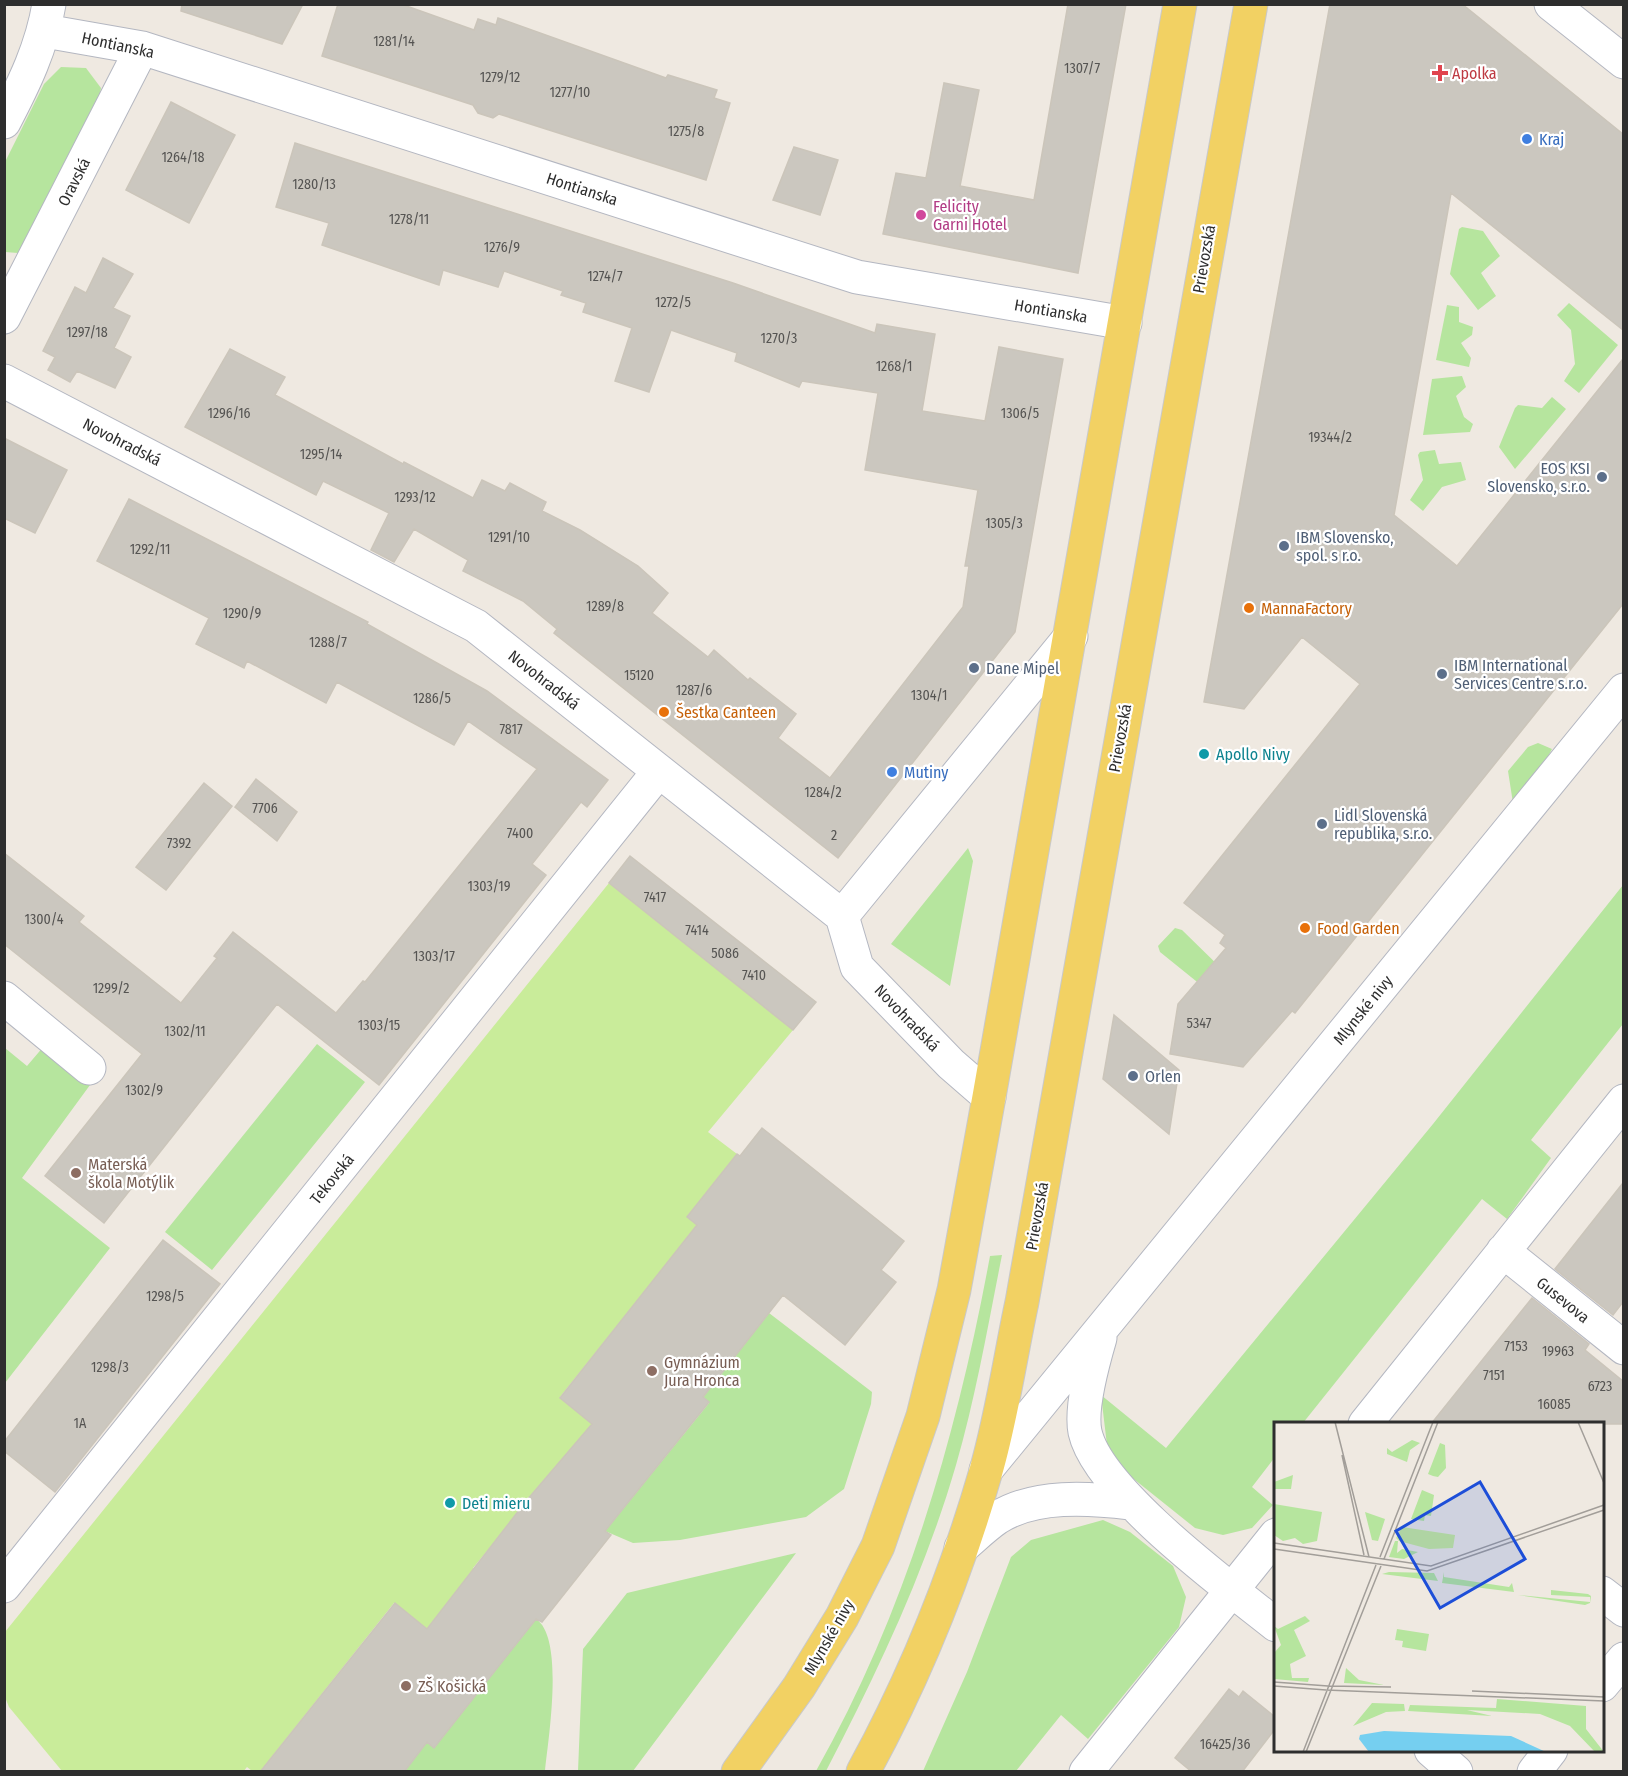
<svg xmlns="http://www.w3.org/2000/svg" width="1628" height="1776" viewBox="0 0 1628 1776" font-family="'Fira Sans Condensed',sans-serif">
<style>
.green{fill:#b6e59e}
.pitch{fill:#c9ec9a}
.building{fill:#cbc7bf;stroke:#cbc5ba;stroke-width:1.5}
.lines{fill:none;stroke-linecap:round;stroke-linejoin:round}
.minor-casing{stroke:#b4b7c1;stroke-width:35}
.major-casing{stroke:#c9c9c9;stroke-width:35}
.minor{stroke:#fff;stroke-width:33}
.major{stroke:#f2d163;stroke-width:33}
.health-dot{fill:#e0444e;stroke:#fff;stroke-width:2}
.shop-dot{fill:#3f7fe0;stroke:#fff;stroke-width:2}
.hotel-dot{fill:#d1479c;stroke:#fff;stroke-width:2}
.service-dot{fill:#5c6f8a;stroke:#fff;stroke-width:2}
.food-dot{fill:#e8710a;stroke:#fff;stroke-width:2}
.culture-dot{fill:#0f9aa8;stroke:#fff;stroke-width:2}
.education-dot{fill:#8d6e63;stroke:#fff;stroke-width:2}
.labels{text-anchor:middle;dominant-baseline:central;stroke-width:4.5;stroke-linejoin:round;paint-order:stroke}
.number-label{font-size:14px;fill:#555452}
.street-label{font-size:16px;fill:#2e2e2e;stroke:#fff}
.health-label{font-size:16px;fill:#be3a42;stroke:#fff;text-anchor:start}
.shop-label{font-size:16px;fill:#366cbe;stroke:#fff;text-anchor:start}
.hotel-label{font-size:16px;fill:#b23c85;stroke:#fff;text-anchor:start}
.service-label{font-size:16px;fill:#4e5e75;stroke:#fff;text-anchor:start}
.food-label{font-size:16px;fill:#c56008;stroke:#fff;text-anchor:start}
.culture-label{font-size:16px;fill:#0d838f;stroke:#fff;text-anchor:start}
.education-label{font-size:16px;fill:#785e54;stroke:#fff;text-anchor:start}
.inset-road{fill:none;stroke:#a29e99;stroke-width:1.5}
.view{fill:#1d4ed8;fill-opacity:0.15;stroke:#1d4ed8;stroke-width:3}
.inset-edge{fill:none;stroke:#2e2e2e;stroke-width:3}
</style>
<rect width="100%" height="100%" fill="#efe9e1"/>
<path class="green" d="M61,67L86,68L101,88L97,111L35,236L18,253L5,252L4,164L44,84Z
M1462,227L1483,231L1500,256L1481,273L1496,296L1478,310L1450,274L1459,229Z
M1569,303L1618,345L1579,393L1564,381L1575,364L1571,330L1557,315Z
M1447,305L1459,307V322L1473,327L1472,335L1461,343L1471,358L1469,367L1436,360Z
M1462,376L1466,387L1456,396L1464,417L1473,424L1470,432L1423,435L1432,379Z
M1552,397L1566,409L1515,469L1499,447L1515,408L1518,405L1542,408Z
M1435,450L1439,464L1461,462L1466,480L1442,487L1423,511L1410,500L1423,480L1418,455L1420,452Z
M1538,743L1552,749L1523,803H1513L1508,771L1528,747Z
M968,848L973,861L950,986L891,944Z
M1623,885V1024L1531,1140L1551,1158L1507,1219L1482,1199L1303,1423L1276,1424L1275,1457L1252,1487L1273,1505L1252,1528L1223,1535L1195,1528L1120,1468L1107,1445L1101,1395L1166,1448L1433,1124Z
M1175,928L1182,930L1272,1018L1253,1027L1160,952L1158,946Z
M317,1044L365,1082L212,1270L165,1232Z
M44,1046L90,1085L22,1178L110,1248L5,1383V1048L27,1066Z
M1002,1255C988,1325 976,1396 956,1465C925,1572 877,1673 826,1771H816C906,1612 957,1435 990,1256Z
M769,1313L872,1392L871,1404L844,1489L806,1517L680,1540L633,1543L605,1531L709,1403L703,1397Z
M1103,1520L1130,1532L1173,1566L1186,1597L1179,1627L1088,1739L1061,1715L1016,1771H923L967,1672L1011,1557L1031,1540Z
M796,1553L633,1771H578L583,1649L627,1593Z
M536,1619C565,1638 548,1740 545,1771L404,1772L427,1742L434,1748Z"/>
<path class="pitch" d="M609,883L793,1030L708,1132L737,1154L687,1217L700,1227L684,1242L560,1397L592,1424L473,1568L475,1569L427,1629L394,1603L270,1759L272,1762L264,1771H252L247,1767L243,1772L62,1771L9,1707L5,1697V1632Z"/>
<path class="building" d="M182,4H303L282,44L181,11Z
M338,4H401L474,30L478,19L496,25L498,18L666,78L668,75L717,90L714,98L730,103L706,180L499,114L493,118L478,113L473,105L322,56Z
M1068,4H1126L1078,273L883,234L896,173L926,178L944,83L979,90L960,186L1034,200Z
M1330,4H1462L1623,134V330L1451,193L1394,515L1457,566L1623,359V604L1295,1013L1292,1011L1243,1067L1170,1054L1178,1004L1226,948L1220,943L1225,935L1184,903L1360,684L1302,637L1244,709L1204,702Z
M171,102L235,135L189,223L126,190Z
M295,143L733,283L875,333L877,324L935,334L922,411L985,421L999,347L1063,359L1015,632L838,858L554,633L557,629L523,601L463,571L468,560L414,529L394,562L371,550L389,513L323,481L316,495L185,427L230,349L285,377L275,395L403,464L404,462L473,498L482,480L505,491L510,483L546,502L542,511L580,530L638,566L668,593L652,613L708,657L714,650L748,680L750,678L796,714L778,738L830,778L963,607L969,566H965L978,490L865,470L878,393L802,381L799,387L735,361L737,353L671,330L649,392L615,381L632,328L583,312L586,303L561,295L563,291L504,271L498,287L443,270L439,285L322,245L329,223L276,207Z
M794,147L838,160L820,215L773,200Z
M103,258L133,274L113,308L130,316L114,348L131,357L115,388L77,371L70,382L48,370L55,357L43,351L75,287L86,293Z
M4,438L67,470L35,533L4,518Z
M129,499L368,622L367,624L487,691L608,780L587,807L581,802L532,864L546,875L379,1085L277,1004L104,1223L45,1176L142,1054L4,944V853L84,916L79,922L181,1003L217,958L214,956L233,932L336,1013L363,981L365,982L537,769L468,721L454,745L337,682L326,703L247,661L244,668L196,644L209,618L97,561Z
M256,779L297,812L277,841L235,807Z
M204,783L232,806L166,890L136,867Z
M630,856L816,1002L793,1030L609,883Z
M1114,1015L1179,1070L1169,1134L1103,1079Z
M762,1128L904,1241L881,1270L896,1282L845,1345L783,1295L703,1397L709,1402L605,1531L611,1535L542,1622L536,1619L434,1748L427,1742L404,1772H260L395,1603L427,1629L527,1500L592,1424L560,1398L697,1225L687,1217L737,1154L740,1156Z
M1623,1183V1302L1613,1315L1555,1269Z
M163,1240L220,1284L55,1492L4,1451V1442Z
M1532,1298L1589,1344L1585,1350L1623,1381V1424H1431Z
M1229,1689L1239,1697L1243,1691L1275,1717V1729L1242,1772H1192L1175,1758Z"/>
<g class="lines">
<defs>
<path id="minor" d="M1551,4L1624,62
M45,31L142,48L857,277L1125,323
M4,122C24,84 42,47 49,4
M4,317L142,48
M4,381L476,626L842,916L857,967L951,1064L989,1097
M842,916L1071,636
M4,998L89,1068
M1503,1251L1624,1348
M1100,1338C1093,1362 1080,1407 1085,1432C1098,1491 1227,1586 1276,1625
M1365,1424L1624,1101
M986,1470L1624,690
M961,1548C973,1538 984,1527 997,1518C1035,1494 1089,1498 1131,1503
M4,1586L659,771
M1602,1593L1624,1610
M1602,1685L1624,1659
M1431,1750L1456,1772
M1086,1772L1276,1535
M1534,1772L1551,1750"/>
<path id="major" d="M738,1772L799,1687L842,1617L878,1546L923,1416L954,1290L989,1097L1180,4
M863,1772C915,1677 956,1575 986,1471C1002,1416 1010,1358 1022,1302L1251,4"/>
</defs>
<use href="#minor" class="minor-casing"/>
<use href="#major" class="major-casing"/>
<use href="#minor" class="minor"/>
<use href="#major" class="major"/>
</g>
<path class="health-dot" d="M1437 64h6v6h6v6h-6v6h-6v-6h-6v-6h6z"/>
<g class="shop-dot">
<circle cx="1527" cy="139" r="6"/>
<circle cx="892" cy="772" r="6"/>
</g>
<circle class="hotel-dot" cx="921" cy="215" r="6"/>
<g class="service-dot">
<circle cx="1602" cy="477" r="6"/>
<circle cx="1284" cy="546" r="6"/>
<circle cx="974" cy="668" r="6"/>
<circle cx="1442" cy="674" r="6"/>
<circle cx="1322" cy="824" r="6"/>
<circle cx="1133" cy="1076" r="6"/>
</g>
<g class="food-dot">
<circle cx="1249" cy="608" r="6"/>
<circle cx="664" cy="712" r="6"/>
<circle cx="1305" cy="928" r="6"/>
</g>
<g class="culture-dot">
<circle cx="1204" cy="754" r="6"/>
<circle cx="450" cy="1503" r="6"/>
</g>
<g class="education-dot">
<circle cx="76" cy="1173" r="6"/>
<circle cx="652" cy="1371" r="6"/>
<circle cx="406" cy="1686" r="6"/>
</g>
<g class="labels">
<g class="number-label">
<text x="394" y="41">1281/14</text>
<text x="1082" y="68">1307/7</text>
<text x="500" y="77">1279/12</text>
<text x="570" y="92">1277/10</text>
<text x="686" y="131">1275/8</text>
<text x="183" y="157">1264/18</text>
<text x="314" y="184">1280/13</text>
<text x="409" y="219">1278/11</text>
<text x="502" y="247">1276/9</text>
<text x="605" y="276">1274/7</text>
<text x="673" y="302">1272/5</text>
<text x="87" y="332">1297/18</text>
<text x="779" y="338">1270/3</text>
<text x="894" y="366">1268/1</text>
<text x="229" y="413">1296/16</text>
<text x="1020" y="413">1306/5</text>
<text x="1330" y="437">19344/2</text>
<text x="321" y="454">1295/14</text>
<text x="415" y="497">1293/12</text>
<text x="1004" y="523">1305/3</text>
<text x="509" y="537">1291/10</text>
<text x="150" y="549">1292/11</text>
<text x="605" y="606">1289/8</text>
<text x="242" y="613">1290/9</text>
<text x="328" y="642">1288/7</text>
<text x="639" y="675">15120</text>
<text x="694" y="690">1287/6</text>
<text x="929" y="695">1304/1</text>
<text x="432" y="698">1286/5</text>
<text x="511" y="729">7817</text>
<text x="823" y="792">1284/2</text>
<text x="265" y="808">7706</text>
<text x="520" y="833">7400</text>
<text x="834" y="835">2</text>
<text x="179" y="843">7392</text>
<text x="489" y="886">1303/19</text>
<text x="655" y="897">7417</text>
<text x="44" y="919">1300/4</text>
<text x="697" y="930">7414</text>
<text x="725" y="953">5086</text>
<text x="434" y="956">1303/17</text>
<text x="754" y="975">7410</text>
<text x="111" y="988">1299/2</text>
<text x="1199" y="1023">5347</text>
<text x="379" y="1025">1303/15</text>
<text x="185" y="1031">1302/11</text>
<text x="144" y="1090">1302/9</text>
<text x="165" y="1296">1298/5</text>
<text x="1516" y="1346">7153</text>
<text x="1558" y="1351">19963</text>
<text x="110" y="1367">1298/3</text>
<text x="1494" y="1375">7151</text>
<text x="1600" y="1386">6723</text>
<text x="1554" y="1404">16085</text>
<text x="80" y="1423">1A</text>
<text x="1225" y="1744">16425/36</text>
</g>
<g class="street-label">
<text transform="translate(118 45) rotate(12)">Hontianska</text>
<text transform="translate(74 182) rotate(-63)">Oravská</text>
<text transform="translate(582 189) rotate(18)">Hontianska</text>
<text transform="translate(1204 259) rotate(-80)">Prievozská</text>
<text transform="translate(1051 311) rotate(10)">Hontianska</text>
<text transform="translate(122 442) rotate(27)">Novohradská</text>
<text transform="translate(544 680) rotate(38)">Novohradská</text>
<text transform="translate(1120 738) rotate(-80)">Prievozská</text>
<text transform="translate(1363 1010) rotate(-51)">Mlynské nivy</text>
<text transform="translate(907 1018) rotate(46)">Novohradská</text>
<text transform="translate(332 1179) rotate(-51)">Tekovská</text>
<text transform="translate(1037 1216) rotate(-80)">Prievozská</text>
<text transform="translate(1563 1300) rotate(39)">Gusevova</text>
<text transform="translate(829 1637) rotate(-60)">Mlynské nivy</text>
</g>
<g class="health-label">
<text x="1452" y="73">Apolka</text>
</g>
<g class="shop-label">
<text x="1539" y="139">Kraj</text>
<text x="904" y="772">Mutiny</text>
</g>
<g class="hotel-label">
<text x="933" y="206">Felicity<tspan x="933" dy="18">Garni Hotel</tspan></text>
</g>
<g class="service-label">
<text x="1590" y="468" text-anchor="end">EOS KSI<tspan x="1590" dy="18">Slovensko, s.r.o.</tspan></text>
<text x="1296" y="537">IBM Slovensko,<tspan x="1296" dy="18">spol. s r.o.</tspan></text>
<text x="1454" y="665">IBM International<tspan x="1454" dy="18">Services Centre s.r.o.</tspan></text>
<text x="986" y="668">Dane Mipel</text>
<text x="1334" y="815">Lidl Slovenská<tspan x="1334" dy="18">republika, s.r.o.</tspan></text>
<text x="1145" y="1076">Orlen</text>
</g>
<g class="food-label">
<text x="1261" y="608">MannaFactory</text>
<text x="676" y="712">Šestka Canteen</text>
<text x="1317" y="928">Food Garden</text>
</g>
<g class="culture-label">
<text x="1216" y="754">Apollo Nivy</text>
<text x="462" y="1503">Deti mieru</text>
</g>
<g class="education-label">
<text x="88" y="1164">Materská<tspan x="88" dy="18">škola Motýlik</tspan></text>
<text x="664" y="1362">Gymnázium<tspan x="664" dy="18">Jura Hronca</tspan></text>
<text x="418" y="1686">ZŠ Košická</text>
</g>
</g>
<g transform="translate(1274 1422)">
<rect width="330" height="330" fill="#efe9e1"/>
<path d="M138,18L146,21L136,28L133,40L113,32V26L118,30ZM166,21L171,23L172,46L164,55L159,54L154,52ZM19,53L17,67H0V60ZM148,68L160,73L157,94L151,93L150,99L137,97ZM0,82L48,90L43,119L29,122L21,116L9,119L0,113ZM91,90L111,97L104,119L98,118ZM121,119H124L123,131L128,127L144,130L130,137L115,135ZM115,150L160,151L164,159L108,152ZM170,150V155L235,165L238,161L240,170L168,161ZM277,168L314,172L317,174L316,181L311,183L244,173L316,180V175L277,173ZM31,194L36,199L20,208L32,234L16,242L18,256H35L34,260L0,257V231L7,223L0,204L4,207ZM123,207L155,212L152,229L128,225L129,219L121,218ZM72,246L85,258L110,263L70,261ZM223,277L312,284V307L330,330H321L296,304L266,292L193,288L218,294L134,289L136,283L222,286ZM98,281L130,282L131,289L112,290L79,304Z" fill="#b6e59e"/>
<path d="M128,105L181,113L179,126L155,127L125,119L122,116Z" fill="#c9ec9a"/>
<path d="M110,309L237,314L272,330H95L85,317L86,313Z" fill="#75cff0"/>
<path class="inset-road" d="M61,0L95,135M304,0L330,61M68,33L90,133M0,121L157,144L330,83M0,127L153,149L330,88M106,135L159,0M110,137L164,0M0,260L54,264M0,264L52,268M54,264L117,265M52,268L330,279M198,269L330,275M29,330L102,143M32,330L107,144"/>
<path class="view" d="M206,60L251,137L166,186L122,109Z"/>
<rect width="330" height="330" class="inset-edge"/>
</g>
<rect width="1628" height="1776" fill="none" stroke="#2e2e2e" stroke-width="12"/>
</svg>
